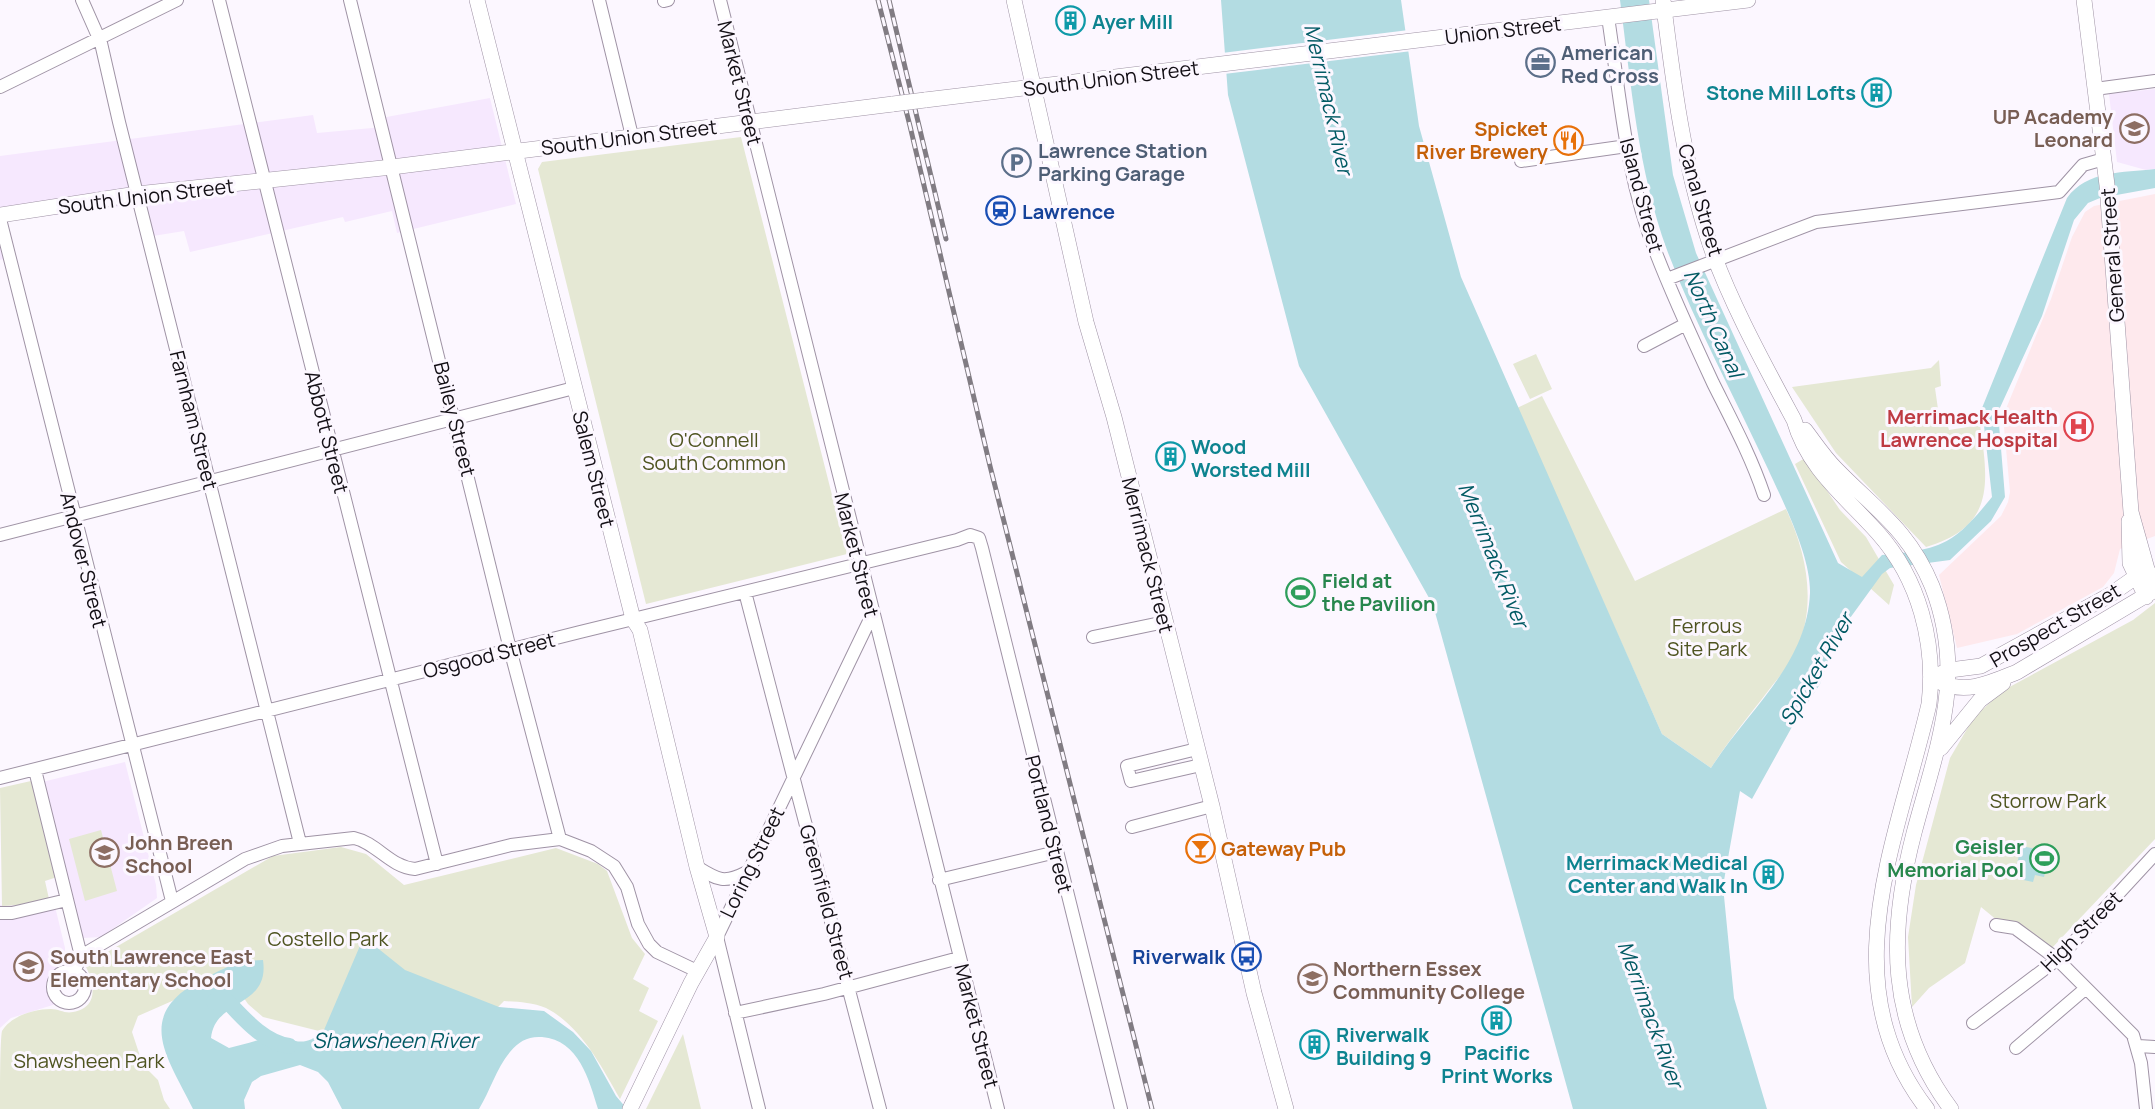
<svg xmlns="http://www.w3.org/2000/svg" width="2155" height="1109" viewBox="0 0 2155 1109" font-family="Manrope,sans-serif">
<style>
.built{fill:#f6e8fe}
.medical{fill:#fee9ed}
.green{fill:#e5e8d4}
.water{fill:#b3dce2}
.pier{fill:#fcf7ff}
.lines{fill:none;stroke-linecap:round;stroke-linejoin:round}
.river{stroke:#b3dce2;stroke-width:16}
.minor-casing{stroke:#9f93a5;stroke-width:14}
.major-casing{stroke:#9f93a5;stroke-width:16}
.minor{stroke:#fff;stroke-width:12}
.major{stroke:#fff;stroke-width:15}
.rail-casing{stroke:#817c83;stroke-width:5}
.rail{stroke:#fcf7ff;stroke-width:3;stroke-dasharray:9;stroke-linecap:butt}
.major-bridge-casing{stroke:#9f93a5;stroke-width:16;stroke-linecap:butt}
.major-bridge{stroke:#fff;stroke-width:15}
.labels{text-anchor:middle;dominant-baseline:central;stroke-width:6;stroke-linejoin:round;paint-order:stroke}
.culture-label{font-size:20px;font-weight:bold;fill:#0d838f;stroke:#fcf7ff;text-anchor:start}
.street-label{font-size:20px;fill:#130f15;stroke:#fcf7ff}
.service-label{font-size:20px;font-weight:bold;fill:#4e5e75;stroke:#fcf7ff;text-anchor:start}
.education-label{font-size:20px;font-weight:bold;fill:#785e54;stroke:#fcf7ff;text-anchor:start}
.food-label{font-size:20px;font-weight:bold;fill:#c56008;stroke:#fcf7ff;text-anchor:end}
.transit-label{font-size:20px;font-weight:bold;fill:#164399;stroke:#fcf7ff;text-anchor:start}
.health-label{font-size:20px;font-weight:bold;fill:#be3a42;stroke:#fcf7ff;text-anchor:end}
.park-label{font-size:20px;fill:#4f5421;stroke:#fcf7ff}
.leisure-label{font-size:20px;font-weight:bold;fill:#27864d;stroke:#fcf7ff;text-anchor:start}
.water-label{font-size:21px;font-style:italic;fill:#025a64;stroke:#fcf7ff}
</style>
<rect width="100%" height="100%" fill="#fcf7ff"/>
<path class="built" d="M2155,89V169L2146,170L2117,162L2109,94Z
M490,98L516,204L397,233L392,211L345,222L343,217L190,252L184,231L153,236L147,203L7,221L16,256L0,260V156L313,115L317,133L383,127L381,118Z
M125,762L156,885L157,898L101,937L83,938L80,934L42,782Z
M53,898L65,948V962L52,972L47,983V993L56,1004L11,1018L0,1028V905Z"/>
<path class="medical" d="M2155,194V536L2120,549L2114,573L2103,587L2017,634L1957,648L1939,575L2001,516L2008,502L2010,492L2003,416L2051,299L2072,237L2085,212L2094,206Z"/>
<path class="green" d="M741,137L847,554L646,604L538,169L542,162Z
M1536,354L1552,389L1530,399L1513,364Z
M1939,360L1941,386L1935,388L1940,423H1947L1949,430L1980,425C1989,485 1994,527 1926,547L1836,453L1792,387L1931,368Z
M1542,396L1635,581L1786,509C1808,556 1818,609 1793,658C1787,669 1776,680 1768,691C1749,716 1728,741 1711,768L1662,734L1517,408Z
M1805,458L1840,510L1866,537L1894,585L1889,605L1841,562L1795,464Z
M2155,603V839L2051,949L1998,921L1981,907L1965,963L1929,988L1912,1007L1908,937L1916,885L1950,758L1974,717L2004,690L2133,620Z
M31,781L57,877L45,881L49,899L22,905L2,906L0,788Z
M101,830L117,891L85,901L69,839Z
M341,847L366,854L404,885L556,848L598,864L607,871L632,938L645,954L633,979L649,988L639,1011L658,1021L620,1099C602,1067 580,1025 546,1008C532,1002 518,1002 504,1001L490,1015L335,1035L263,1017L248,1004L237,988L204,987L138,1016L132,1032L143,1065L158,1080L164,1100L170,1109H0C0,1096 0,1039 2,1031C11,1016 34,1009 51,1009C59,1009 65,1014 73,1012C100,1007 94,982 85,965L273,856Z
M683,1034L701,1109H646Z"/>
<path class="water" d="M1221,0H1401L1419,126L1461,277L1662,734L1711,768C1747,711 1807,665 1810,593C1811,556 1783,502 1768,469C1734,396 1695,324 1667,250C1638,170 1631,84 1620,0H1649L1673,175L1696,253L1838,563L1862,577L1882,555C1943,549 1953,545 1992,497L1982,408L2067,198C2087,170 2123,173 2155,169V188L2100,198L2088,203L2074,220L2042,316L1998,412L2005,497L1991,521L1950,560L1890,568L1882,574L1837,636L1820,684L1793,725L1752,799L1740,791L1723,886L1734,998L1767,1109H1573L1433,605L1299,366L1228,95Z
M2021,846L2041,850L2039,857L2048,859L2044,877L2035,875L2033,882L2014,878Z
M362,941L370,942L405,970L499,1007L544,1011L573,1032L591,1051L616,1096L627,1109H598C589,1080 579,1040 542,1037C528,1036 519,1041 510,1052C496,1069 490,1091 479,1109H342L328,1082L318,1072L300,1065L261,1076L252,1082L244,1100L245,1109H193C167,1056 133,1015 203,979C227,967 235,961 263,960C270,1008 215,998 211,1038L229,1048C243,1045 257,1040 271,1037C291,1034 300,1053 324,1030Z"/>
<path class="pier" d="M1409,30L1412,51L1224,74L1222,53Z"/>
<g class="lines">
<path class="river" d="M214,1002H228C245,1020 264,1042 289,1046"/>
<defs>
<path id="minor" d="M82,0L101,43L119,122L300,843
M219,0L437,864
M350,0L510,649L560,839
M599,0L632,136
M720,0L998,1109
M664,1L668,0
M1608,17C1620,96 1626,178 1656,253C1673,297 1693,340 1713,383C1731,419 1751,456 1764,495
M0,87L177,0
M2095,89L2155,81
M1521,161L1627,146
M0,219L172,901
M1667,279L1816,222L2059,192L2083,165L2104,159
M1644,346L1686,324
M0,535L574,388
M745,592L880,1109
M1093,637L1165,622
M1197,749L1127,766L1131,781L1201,765
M35,770L81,956
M0,778L580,632L957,540L970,535L979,538L982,548L1121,1109
M1132,827L1212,806
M697,867C718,880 724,884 747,872
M939,880L1056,852
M0,913H12L67,900
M1996,925L2015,928L2057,959L2133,1035L2141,1063L2146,1109
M53 987a16 16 0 1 1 32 0a16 16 0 1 1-32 0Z
M74,972L81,956L245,859L282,846L354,838C377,843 390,867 415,869L511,845L560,839L591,851L614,866L627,887L638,924L649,944L657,952L697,971
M735,1013L824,994L959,958
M1973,1023L2059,958L2155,854
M2138,1046L2155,1047
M2016,1048L2085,989
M759,1109L717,937L872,615"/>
<path id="major" d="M477,0L633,619L640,630L697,867L717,937L691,983L630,1109
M1014,0L1086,322L1114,417L1212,806L1254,993L1286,1109
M1663,0C1673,80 1683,161 1708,238C1726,295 1765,366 1794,420C1808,469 1845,496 1878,533C1919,579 1936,643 1929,704C1898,839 1829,982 1927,1109
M2084,0L2107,185L2131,512L2147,569L2155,585
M925,100L1748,0
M0,215L137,194L392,167L893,104
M1805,430C1815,443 1824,457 1836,469C1876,510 1909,530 1932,586C1967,676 1937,746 1914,833C1888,933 1887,1023 1951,1109
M2129,521L2130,563L2146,597
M1940,674L1950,670L1981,666L2110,595L2147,569
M1940,682C1966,695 1992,682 2017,672L2155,590
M1941,748L1980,700L2003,683"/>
</defs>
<use href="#minor" class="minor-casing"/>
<use href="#major" class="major-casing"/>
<use href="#minor" class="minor"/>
<use href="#major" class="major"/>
<defs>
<path id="rail" d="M878,0L910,126L990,466L1152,1109
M889,0L946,239"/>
</defs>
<use href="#rail" class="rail-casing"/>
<use href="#rail" class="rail"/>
<defs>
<path id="major-bridge" d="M893,104L925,100"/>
</defs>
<use href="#major-bridge" class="major-bridge-casing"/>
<use href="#major-bridge" class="major-bridge"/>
</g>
<defs>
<symbol id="building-ring" viewBox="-11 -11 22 22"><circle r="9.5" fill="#fcf7ff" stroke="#0f9aa8" stroke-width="1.5"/><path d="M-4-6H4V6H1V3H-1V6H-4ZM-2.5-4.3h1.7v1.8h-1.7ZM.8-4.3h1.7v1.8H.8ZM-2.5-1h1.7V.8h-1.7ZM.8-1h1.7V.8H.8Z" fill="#0f9aa8"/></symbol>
<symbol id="office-ring" viewBox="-11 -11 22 22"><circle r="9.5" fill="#fcf7ff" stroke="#5c6f8a" stroke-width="1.5"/><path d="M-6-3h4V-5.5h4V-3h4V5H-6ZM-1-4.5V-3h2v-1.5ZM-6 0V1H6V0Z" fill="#5c6f8a"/></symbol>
<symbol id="school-ring" viewBox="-11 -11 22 22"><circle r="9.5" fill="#fcf7ff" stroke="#8d6e63" stroke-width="1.5"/><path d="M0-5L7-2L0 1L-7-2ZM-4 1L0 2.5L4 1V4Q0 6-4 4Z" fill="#8d6e63"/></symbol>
<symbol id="restaurant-ring" viewBox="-11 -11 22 22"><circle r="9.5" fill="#fcf7ff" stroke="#e8710a" stroke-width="1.5"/><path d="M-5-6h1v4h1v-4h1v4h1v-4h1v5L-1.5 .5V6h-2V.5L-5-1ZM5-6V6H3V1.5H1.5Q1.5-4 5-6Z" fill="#e8710a"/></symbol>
<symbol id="parking-ring" viewBox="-11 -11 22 22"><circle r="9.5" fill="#fcf7ff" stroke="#5c6f8a" stroke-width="1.5"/><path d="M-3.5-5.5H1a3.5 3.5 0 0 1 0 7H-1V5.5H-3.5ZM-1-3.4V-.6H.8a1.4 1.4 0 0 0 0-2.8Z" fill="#5c6f8a"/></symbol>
<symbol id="station-ring" viewBox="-11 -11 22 22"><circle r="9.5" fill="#fcf7ff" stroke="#1a4fb4" stroke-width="1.5"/><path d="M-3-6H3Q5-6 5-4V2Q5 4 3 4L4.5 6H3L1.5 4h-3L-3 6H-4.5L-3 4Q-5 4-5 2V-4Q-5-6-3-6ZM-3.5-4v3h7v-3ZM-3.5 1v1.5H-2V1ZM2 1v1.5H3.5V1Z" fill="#1a4fb4"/></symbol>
<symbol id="hospital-ring" viewBox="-11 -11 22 22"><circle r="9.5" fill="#fcf7ff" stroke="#e0444e" stroke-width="1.5"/><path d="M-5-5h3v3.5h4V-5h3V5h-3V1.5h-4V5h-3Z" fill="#e0444e"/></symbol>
<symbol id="stadium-ring" viewBox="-11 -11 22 22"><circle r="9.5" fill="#fcf7ff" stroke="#2e9e5b" stroke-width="1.5"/><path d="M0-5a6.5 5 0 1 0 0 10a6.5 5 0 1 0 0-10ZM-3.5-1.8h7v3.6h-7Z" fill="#2e9e5b"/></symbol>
<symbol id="bar-ring" viewBox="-11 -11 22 22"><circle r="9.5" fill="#fcf7ff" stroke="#e8710a" stroke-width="1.5"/><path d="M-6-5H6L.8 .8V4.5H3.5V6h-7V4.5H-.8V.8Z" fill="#e8710a"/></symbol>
<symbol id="bus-ring" viewBox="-11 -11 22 22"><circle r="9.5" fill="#fcf7ff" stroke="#1a4fb4" stroke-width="1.5"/><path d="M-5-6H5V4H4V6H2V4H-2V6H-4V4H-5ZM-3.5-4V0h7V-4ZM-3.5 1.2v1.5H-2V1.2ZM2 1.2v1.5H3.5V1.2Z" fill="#1a4fb4"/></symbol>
<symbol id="university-ring" viewBox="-11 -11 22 22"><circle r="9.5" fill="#fcf7ff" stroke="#8d6e63" stroke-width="1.5"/><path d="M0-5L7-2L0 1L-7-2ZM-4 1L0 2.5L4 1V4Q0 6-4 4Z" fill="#8d6e63"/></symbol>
</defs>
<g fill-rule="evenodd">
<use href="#building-ring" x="1054" y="4" width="33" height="33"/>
<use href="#office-ring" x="1524" y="46" width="33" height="33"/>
<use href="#building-ring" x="1860" y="76" width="33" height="33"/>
<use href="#school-ring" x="2118" y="112" width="33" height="33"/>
<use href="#restaurant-ring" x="1552" y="124" width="33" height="33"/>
<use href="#parking-ring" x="1000" y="146" width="33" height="33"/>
<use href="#station-ring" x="984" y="194" width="33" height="33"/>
<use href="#hospital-ring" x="2062" y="410" width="33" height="33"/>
<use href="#building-ring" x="1154" y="440" width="33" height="33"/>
<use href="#stadium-ring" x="1284" y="576" width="33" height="33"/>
<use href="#bar-ring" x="1184" y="832" width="33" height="33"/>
<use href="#school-ring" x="88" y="836" width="33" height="33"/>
<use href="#stadium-ring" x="2028" y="842" width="33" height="33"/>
<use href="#building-ring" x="1752" y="858" width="33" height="33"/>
<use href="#bus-ring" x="1230" y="940" width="33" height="33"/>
<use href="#school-ring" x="12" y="950" width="33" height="33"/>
<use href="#university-ring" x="1296" y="962" width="33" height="33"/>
<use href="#building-ring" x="1480" y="1004" width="33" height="33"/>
<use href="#building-ring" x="1298" y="1028" width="33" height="33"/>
</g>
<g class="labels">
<g class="culture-label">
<text x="1092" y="21">Ayer Mill</text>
<text x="1856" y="92" text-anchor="end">Stone Mill Lofts</text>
<text x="1191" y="446">Wood<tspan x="1191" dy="23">Worsted Mill</tspan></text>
<text x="1748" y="862" text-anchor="end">Merrimack Medical<tspan x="1748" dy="23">Center and Walk In</tspan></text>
<text x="1336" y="1034">Riverwalk<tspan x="1336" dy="23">Building 9</tspan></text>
<text x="1497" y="1052" text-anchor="middle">Pacific<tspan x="1497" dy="23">Print Works</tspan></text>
</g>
<g class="street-label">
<text transform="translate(1503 30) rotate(-7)">Union Street</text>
<text transform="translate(1111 78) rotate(-7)">South Union Street</text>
<text transform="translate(740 83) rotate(76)">Market Street</text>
<text transform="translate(629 137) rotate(-7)">South Union Street</text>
<text transform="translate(1642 195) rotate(75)">Island Street</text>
<text transform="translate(146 196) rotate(-7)">South Union Street</text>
<text transform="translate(1701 200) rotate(74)">Canal Street</text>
<text transform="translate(2112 255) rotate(-94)">General Street</text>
<text transform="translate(455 419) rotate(76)">Bailey Street</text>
<text transform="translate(194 420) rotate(76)">Farnham Street</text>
<text transform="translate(327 432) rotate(76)">Abbott Street</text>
<text transform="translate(594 469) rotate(76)">Salem Street</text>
<text transform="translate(857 555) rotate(76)">Market Street</text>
<text transform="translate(1148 555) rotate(76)">Merrimack Street</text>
<text transform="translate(84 560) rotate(76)">Andover Street</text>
<text transform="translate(2055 625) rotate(-30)">Prospect Street</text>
<text transform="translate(489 655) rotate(-14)">Osgood Street</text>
<text transform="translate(1049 824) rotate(76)">Portland Street</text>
<text transform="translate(752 862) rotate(-64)">Loring Street</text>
<text transform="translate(827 902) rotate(75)">Greenfield Street</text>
<text transform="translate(2081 931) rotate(-45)">High Street</text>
<text transform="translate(977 1026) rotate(76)">Market Street</text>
</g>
<g class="service-label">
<text x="1561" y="52">American<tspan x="1561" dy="23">Red Cross</tspan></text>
<text x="1038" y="150">Lawrence Station<tspan x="1038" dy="23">Parking Garage</tspan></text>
</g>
<g class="education-label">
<text x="2113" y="116" text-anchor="end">UP Academy<tspan x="2113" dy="23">Leonard</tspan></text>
<text x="125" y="842">John Breen<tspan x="125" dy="23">School</tspan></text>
<text x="50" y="956">South Lawrence East<tspan x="50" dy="23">Elementary School</tspan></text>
<text x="1333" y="968">Northern Essex<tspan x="1333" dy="23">Community College</tspan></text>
</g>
<g class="food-label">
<text x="1548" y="128">Spicket<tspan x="1548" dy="23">River Brewery</tspan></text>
<text x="1221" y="848" text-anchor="start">Gateway Pub</text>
</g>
<g class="transit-label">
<text x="1022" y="211">Lawrence</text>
<text x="1225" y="956" text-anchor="end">Riverwalk</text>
</g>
<g class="health-label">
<text x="2058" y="416">Merrimack Health<tspan x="2058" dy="23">Lawrence Hospital</tspan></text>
</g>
<g class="park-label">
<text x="714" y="439">O'Connell<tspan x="714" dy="23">South Common</tspan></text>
<text x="1707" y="625">Ferrous<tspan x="1707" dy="23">Site Park</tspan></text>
<text x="2048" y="800">Storrow Park</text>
<text x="328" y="938">Costello Park</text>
<text x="89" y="1060">Shawsheen Park</text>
</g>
<g class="leisure-label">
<text x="1322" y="580">Field at<tspan x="1322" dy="23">the Pavilion</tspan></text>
<text x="2024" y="846" text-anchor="end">Geisler<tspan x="2024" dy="23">Memorial Pool</tspan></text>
</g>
<g class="water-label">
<text transform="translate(1329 99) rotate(77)">Merrimack River</text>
<text transform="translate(1714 323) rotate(66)">North Canal</text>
<text transform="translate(1494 555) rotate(68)">Merrimack River</text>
<text transform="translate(1816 669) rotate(-60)">Spicket River</text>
<text transform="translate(1651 1014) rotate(70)">Merrimack River</text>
<text x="395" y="1040">Shawsheen River</text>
</g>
</g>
</svg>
